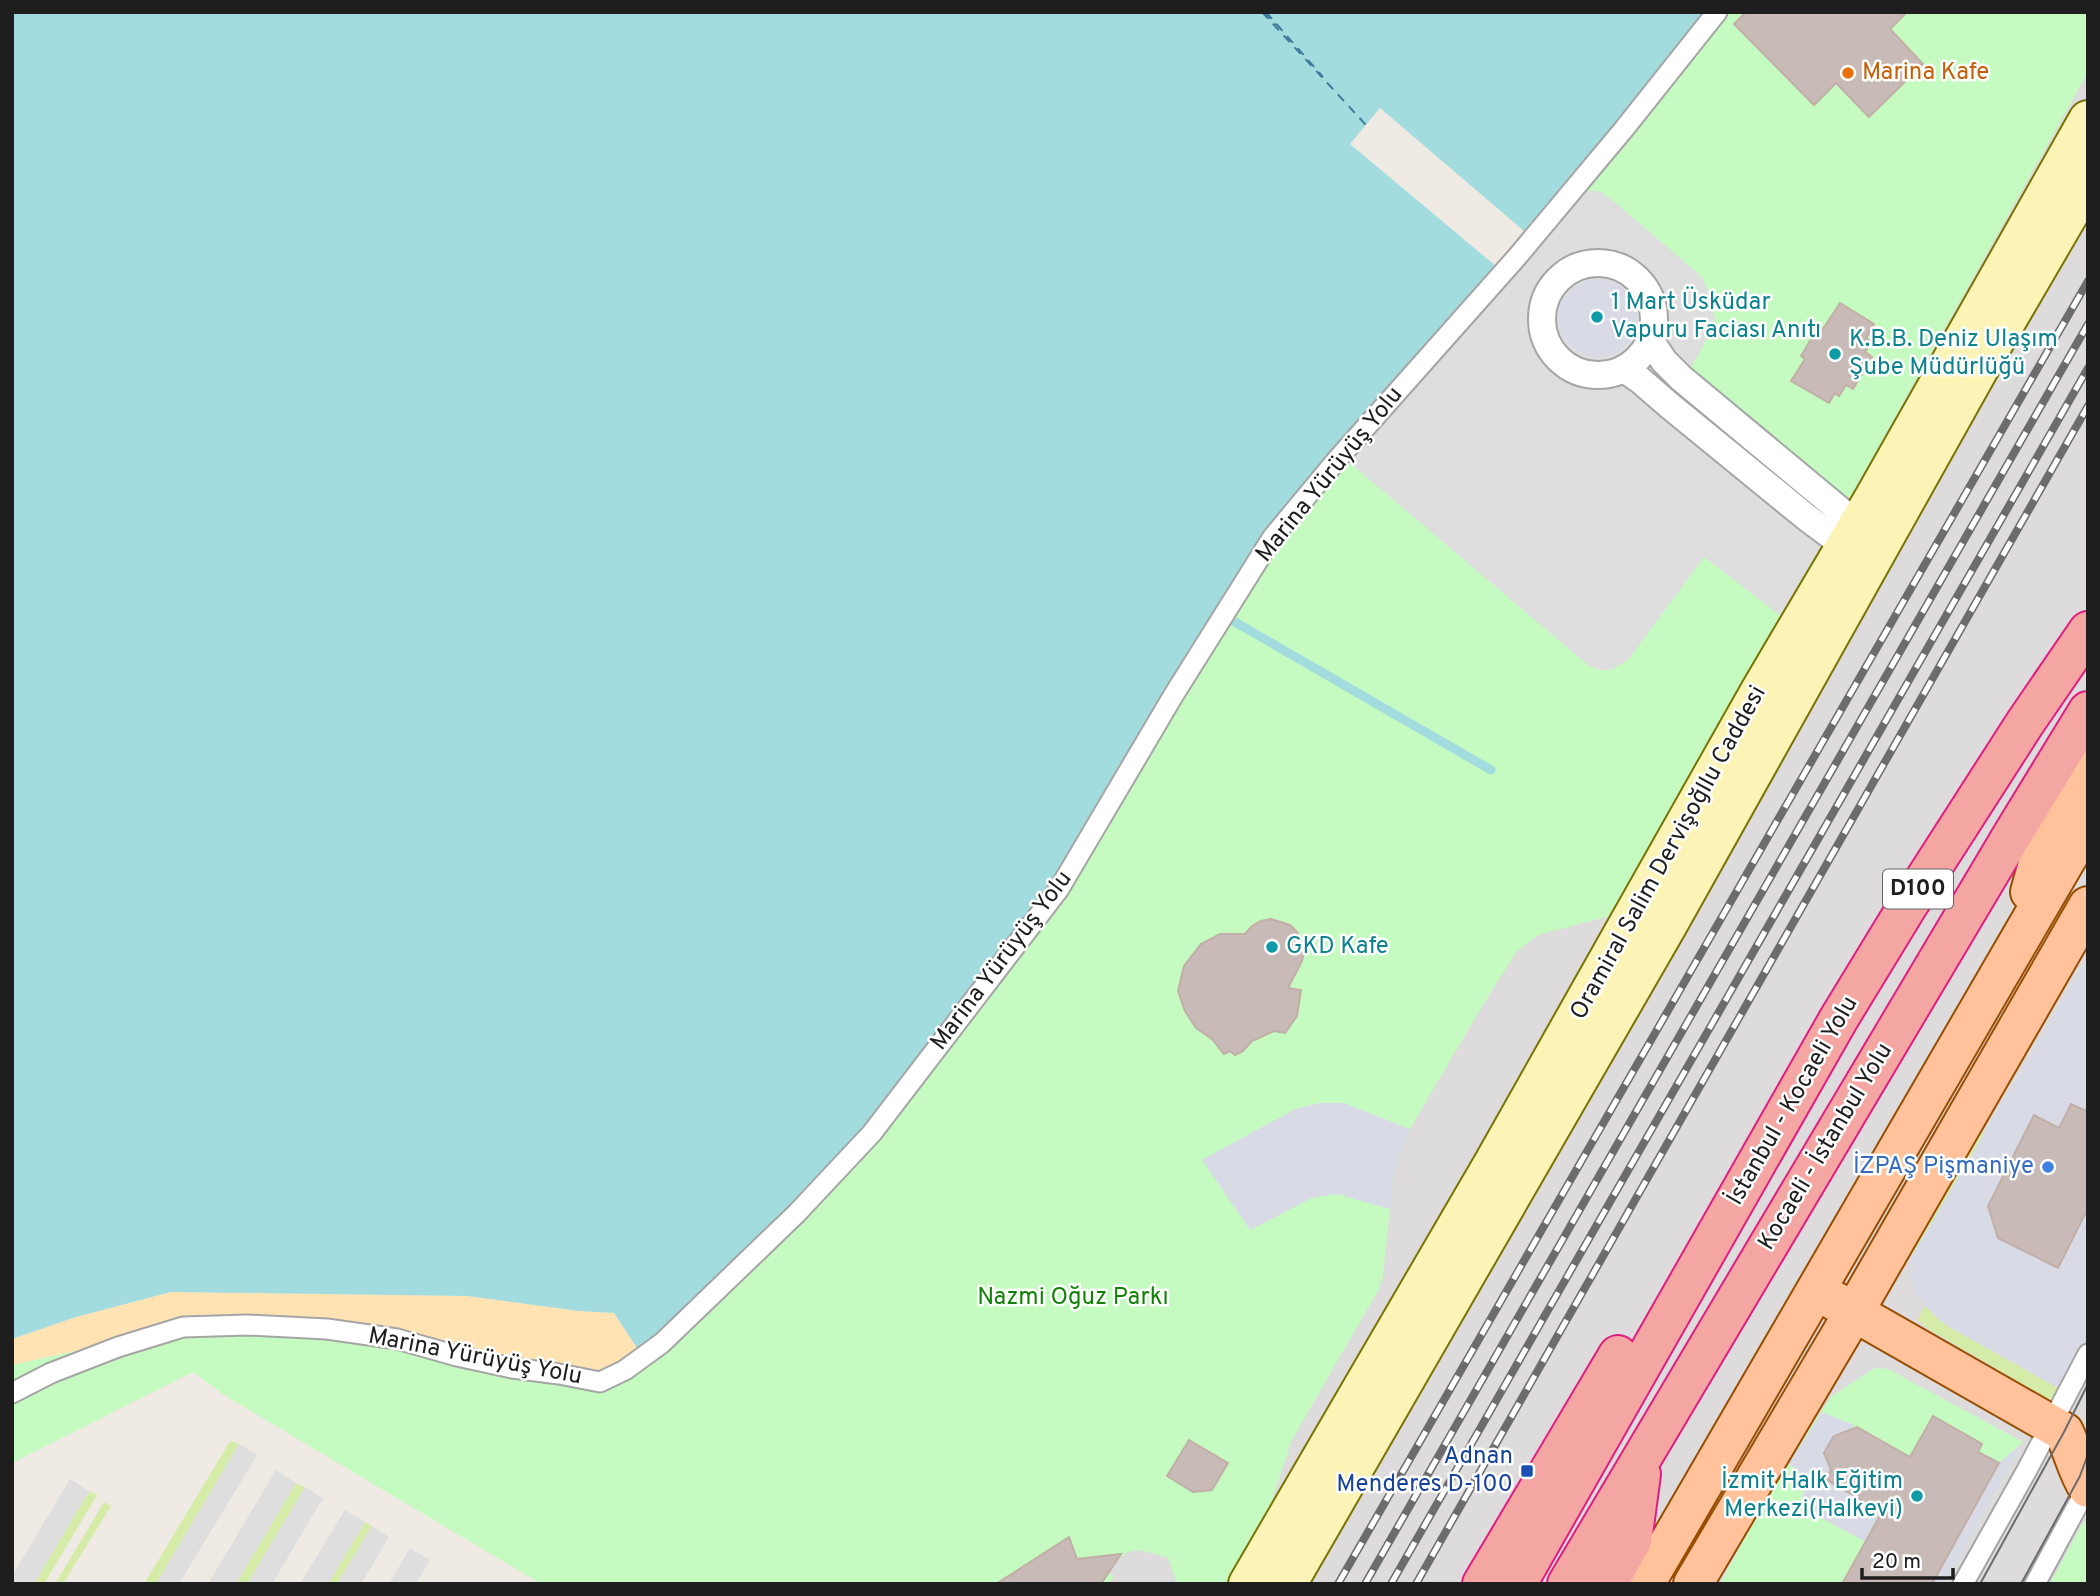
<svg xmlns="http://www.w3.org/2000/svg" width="2100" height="1596" viewBox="0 0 2100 1596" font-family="Overpass,sans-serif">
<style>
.residential{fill:#dddbdc}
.grass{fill:#d5eca8}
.sand{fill:#ffe3b3}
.park{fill:#c5fbc0}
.parking{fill:#dedede}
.plaza{fill:#d8dbe6}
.water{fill:#a3dcdf}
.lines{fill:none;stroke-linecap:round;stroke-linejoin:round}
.stream{stroke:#a3dcdf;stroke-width:9}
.ferry{stroke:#3f7b9a;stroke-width:2;stroke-dasharray:9 7;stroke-linecap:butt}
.building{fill:#c8bbb7;stroke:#c2aea6;stroke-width:2}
.pedestrian-casing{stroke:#a5a5a5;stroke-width:23}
.minor-casing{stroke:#a5a5a5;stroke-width:30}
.secondary-casing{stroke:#7a7301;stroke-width:42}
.primary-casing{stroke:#994d00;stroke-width:42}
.trunk-casing{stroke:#e21d82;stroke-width:42}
.pedestrian{stroke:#fff;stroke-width:19}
.minor{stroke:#fff;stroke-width:26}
.secondary{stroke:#fcf4b6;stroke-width:38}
.primary{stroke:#ffc29a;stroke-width:38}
.trunk{stroke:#f4a6a2;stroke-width:38}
.tram{stroke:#6c6c6c;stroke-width:2}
.rail-casing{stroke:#6c6c6c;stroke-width:8}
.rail{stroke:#fff;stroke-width:5;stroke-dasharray:16;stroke-linecap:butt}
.food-dot{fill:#e8710a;stroke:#fff;stroke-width:2.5}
.culture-dot{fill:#0f9aa8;stroke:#fff;stroke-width:2.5}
.shop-dot{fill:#3f7fe0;stroke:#fff;stroke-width:2.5}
.transit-dot{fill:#1a4fb4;stroke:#fff;stroke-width:2.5}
.labels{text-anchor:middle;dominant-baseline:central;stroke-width:5;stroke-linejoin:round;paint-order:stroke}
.shield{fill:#fff;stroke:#626262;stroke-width:2}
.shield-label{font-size:23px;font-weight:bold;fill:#1e1e1e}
.food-label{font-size:24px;fill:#c56008;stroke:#fff;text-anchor:start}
.culture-label{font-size:24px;fill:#0d838f;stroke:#fff;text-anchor:start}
.street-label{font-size:24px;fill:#1e1e1e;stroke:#fff}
.shop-label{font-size:24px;fill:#366cbe;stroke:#fff;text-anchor:end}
.park-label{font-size:24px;fill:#128207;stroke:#fff}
.transit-label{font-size:24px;fill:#164399;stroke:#fff;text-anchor:end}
</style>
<rect width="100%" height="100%" fill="#f0eae4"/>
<path class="residential" d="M2088,12V1584H790Z"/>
<path class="grass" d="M1967,1124L1984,1134L1913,1254L1900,1244Z
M1925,1306L1951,1328L2063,1391L2055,1403L1930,1330L1917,1320Z
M230,1441L239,1444L156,1584H144Z
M296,1483L305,1487L247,1584H236Z
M89,1491L97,1495L44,1584H34Z
M104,1502L111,1506L63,1584H55Z
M365,1522L372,1526L337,1584H328Z"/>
<path class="sand" d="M171,1292L467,1296L579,1311L614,1313L643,1357L600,1382L183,1327L12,1365V1339L76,1317Z"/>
<path class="park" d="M1717,12H2088V72L1842,512L1759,653L1610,916L1538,935L1517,951L1481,1008L1410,1129L1398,1157L1393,1177L1383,1275L1379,1289L1292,1440L1272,1500L1260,1528L1227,1584H1177L1168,1558C1137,1549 1129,1543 1109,1572L1114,1577L1108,1584H541L224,1395L193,1372L12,1463V1365L183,1327L327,1329L600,1382L625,1370L1272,538Z
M1875,1368L1888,1369L2023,1442L1944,1584H1720L1755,1519L1801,1441L1832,1396Z
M2083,1522L2088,1523V1584H2050Z"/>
<path class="parking" d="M1589,191H1599L1611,199L1701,276L1709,292L1715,319L1710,333L1670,407L1828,534L1781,616L1704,557L1629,659L1611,670H1600L1589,666L1350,463L1580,197Z
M239,1444L257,1455L179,1584H156Z
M276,1470L296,1483L236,1584H208Z
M70,1479L89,1491L34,1584H12V1576Z
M305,1487L323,1498L272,1584H247Z
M345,1510L365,1522L328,1584H300Z
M372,1526L389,1537L361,1584H337Z
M410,1548L430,1560L416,1584H389Z"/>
<path class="plaza" d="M1559 318a39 39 0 1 1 78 0a39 39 0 1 1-78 0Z
M2088,958V1112L2059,1128L2034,1116L1998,1238L2058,1268L2088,1208V1354L2068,1393L1951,1328L1939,1320L1925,1306L1917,1294L1911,1278L1913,1254Z
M1319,1103H1344L1410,1129L1398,1157L1393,1176L1390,1209L1337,1194L1312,1198L1250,1230L1202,1160L1295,1109Z
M1822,1412L1854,1425L1850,1433L1835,1436L1829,1444L1824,1453L1831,1470L1825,1479L1882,1512L1866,1542L1800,1507L1806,1480L1796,1469L1788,1464Z
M2023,1442L1944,1584H1932L1999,1463Z"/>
<path class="water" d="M12,12H1717L1532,238L1380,108L1350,144L1503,272L1272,538L1059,889L872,1133L643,1357L614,1313L579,1311L467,1296L171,1292L76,1317L12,1339Z"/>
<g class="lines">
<path class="stream" d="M1223,615L1491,770"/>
<path class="ferry" d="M1262,12L1366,125
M1264,12L1276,25
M1266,12L1323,77"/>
</g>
<path class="building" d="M1746,12H1907L1890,29L1923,64L1869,117L1836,83L1814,105L1734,24Z
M1840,303L1874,324L1866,338L1872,342L1865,352L1872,357L1853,389L1846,385L1839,396L1835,393L1829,403L1791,381L1805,359L1801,356L1819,326L1823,329Z
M1271,919L1290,925L1297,932L1302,941L1304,951L1302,961L1288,988L1301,990L1297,1016L1285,1033L1274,1031L1252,1041L1243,1051L1235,1055L1230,1051L1224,1054L1212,1039L1196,1028L1185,1011L1178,991L1184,966L1201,944L1220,934H1245L1252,926L1261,921Z
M2071,1104L2088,1112V1208L2058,1268L1998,1238L1988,1206L2034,1115L2059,1128Z
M1933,1416L1982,1444L1978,1452L1999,1463L1932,1584H1842L1882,1512L1825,1479L1831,1470L1824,1453L1829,1444L1834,1436L1857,1427L1910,1457Z
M1189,1440L1228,1463L1212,1490L1193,1492L1167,1476Z
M1069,1537L1077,1559L1121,1554L1101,1584H996Z"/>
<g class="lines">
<defs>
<path id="pedestrian" d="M12,1393L51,1373L118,1347L183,1327L247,1325L327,1329L397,1339L457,1356L512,1368L559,1374L600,1382L625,1370L662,1343L797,1213L872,1133L1059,889L1173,696L1272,538L1335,462L1517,257L1624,129L1717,12
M1963,1584L2027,1470L2088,1354
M2035,1584L2088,1486"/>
<path id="minor" d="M1542 319a56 56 0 1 1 112 0a56 56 0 1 1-112 0Z
M1650,340L1664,361L1681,378L1871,536
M1624,369L1640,380L1670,406L1806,517L1857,555"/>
<path id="secondary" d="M1248,1584L1494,1162L1760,691L1874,498L2088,120
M1287,1584L1667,926L1990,349L2088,181"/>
<path id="primary" d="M2030,892L2047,831L2088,769
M1833,1300L2064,1432C2073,1451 2077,1471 2088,1488
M1645,1584L2088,822
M1693,1584L1854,1312L2088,906"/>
<path id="trunk" d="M1482,1584L1618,1355
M1517,1584L1838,1020L1905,910L2025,723L2088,631
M1567,1584L2014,832L2088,711
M1607,1584L1632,1541L1641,1474"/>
</defs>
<use href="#pedestrian" class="pedestrian-casing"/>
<use href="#minor" class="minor-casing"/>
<use href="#secondary" class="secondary-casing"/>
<use href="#primary" class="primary-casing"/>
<use href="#trunk" class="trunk-casing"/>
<use href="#pedestrian" class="pedestrian"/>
<use href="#minor" class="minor"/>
<use href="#secondary" class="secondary"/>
<use href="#primary" class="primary"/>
<use href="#trunk" class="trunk"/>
<path class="tram" d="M1980,1584L2064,1432L2088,1384
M2021,1584L2080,1476L2088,1454"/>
<defs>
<path id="rail" d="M1338,1584L2088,281
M1365,1584L2088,324
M1391,1584L2088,368
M1416,1584L2088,406"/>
</defs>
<use href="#rail" class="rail-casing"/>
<use href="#rail" class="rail"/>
</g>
<circle class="food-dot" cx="1848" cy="73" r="7"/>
<g class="culture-dot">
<circle cx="1597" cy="317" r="7"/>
<circle cx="1835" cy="354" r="7"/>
<circle cx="1272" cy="947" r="7"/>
<circle cx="1917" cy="1496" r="7"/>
</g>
<circle class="shop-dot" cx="2048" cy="1167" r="7"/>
<rect class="transit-dot" x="1520" y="1464" width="14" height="14" rx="3.5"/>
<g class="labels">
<rect class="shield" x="1883" y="869.5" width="70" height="39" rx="5"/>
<g class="shield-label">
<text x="1918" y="889">D100</text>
</g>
<g class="food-label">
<text x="1862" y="73">Marina Kafe</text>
</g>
<g class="culture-label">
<text x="1611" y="303">1 Mart Üsküdar<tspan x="1611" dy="28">Vapuru Faciası Anıtı</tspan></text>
<text x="1849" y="340">K.B.B. Deniz Ulaşım<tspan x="1849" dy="28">Şube Müdürlüğü</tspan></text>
<text x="1286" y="947">GKD Kafe</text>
<text x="1903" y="1482" text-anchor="end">İzmit Halk Eğitim<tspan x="1903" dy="28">Merkezi(Halkevi)</tspan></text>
</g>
<g class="street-label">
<text transform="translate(1330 475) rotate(-51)">Marina Yürüyüş Yolu</text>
<text transform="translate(1669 853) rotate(-61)">Oramiral Salim Dervişoğllu Caddesi</text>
<text transform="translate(1002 961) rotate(-53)">Marina Yürüyüş Yolu</text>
<text transform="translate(1793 1101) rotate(-60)">İstanbul - Kocaeli Yolu</text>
<text transform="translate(1826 1147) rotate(-59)">Kocaeli - İstanbul Yolu</text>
<text transform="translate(475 1357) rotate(11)">Marina Yürüyüş Yolu</text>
</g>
<g class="shop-label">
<text x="2034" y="1167">İZPAŞ Pişmaniye</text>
</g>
<g class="park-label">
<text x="1073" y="1298">Nazmi Oğuz Parkı</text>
</g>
<g class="transit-label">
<text x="1513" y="1457">Adnan<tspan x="1513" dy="28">Menderes D-100</tspan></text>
</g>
</g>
<rect width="2100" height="1596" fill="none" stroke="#1e1e1e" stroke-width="28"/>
<path d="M1862 1568v10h91v-10" fill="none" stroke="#1e1e1e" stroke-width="3.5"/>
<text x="1872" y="1568" font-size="21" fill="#1e1e1e" stroke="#ffffff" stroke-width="5" paint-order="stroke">20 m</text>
</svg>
